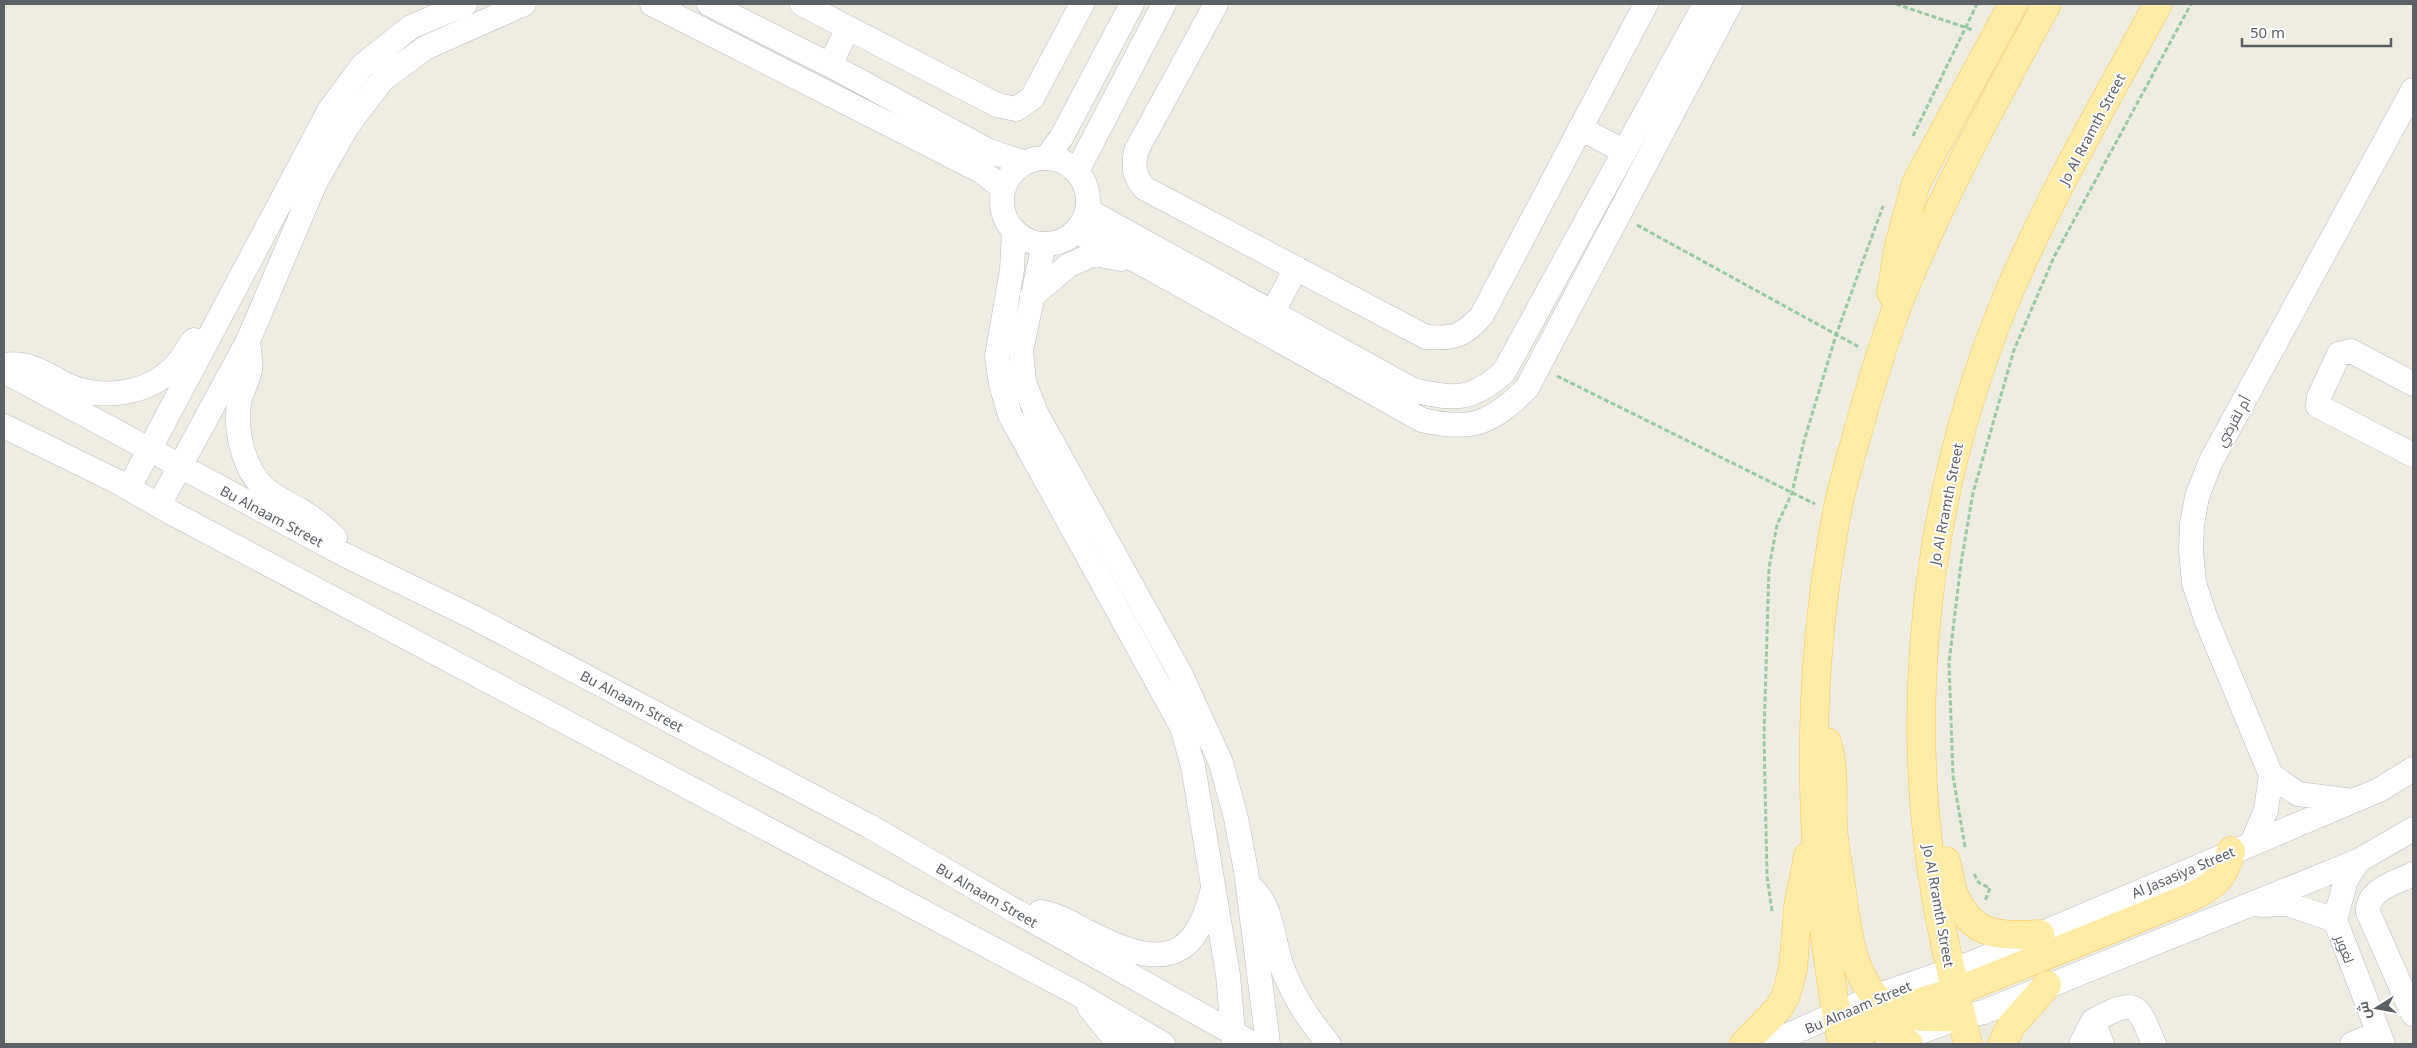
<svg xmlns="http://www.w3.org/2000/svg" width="2417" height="1048" viewBox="0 0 2417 1048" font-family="'Noto Sans',Cairo,sans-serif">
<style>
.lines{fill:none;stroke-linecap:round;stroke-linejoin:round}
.minor-casing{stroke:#b8bbc0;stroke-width:25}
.major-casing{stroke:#fec44c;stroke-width:29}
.path{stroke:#95cba1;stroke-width:3;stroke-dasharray:5 2.5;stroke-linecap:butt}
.minor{stroke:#fff;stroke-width:24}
.major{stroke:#ffeda7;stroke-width:28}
.labels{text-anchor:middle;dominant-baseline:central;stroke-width:4;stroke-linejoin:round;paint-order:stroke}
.street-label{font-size:14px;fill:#5b6065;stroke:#fff}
</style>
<rect width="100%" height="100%" fill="#efece2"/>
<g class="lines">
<defs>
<path id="minor" d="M652,4L981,171L1004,189
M709,4L830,65L989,151L1025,163
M802,4L997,105L1016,109L1032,98L1082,4
M1216,4L1136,151C1133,167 1134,175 1144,188L1426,337C1454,339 1464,336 1482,315L1646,4
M830,65L848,28
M1580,128L1623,151
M1047,157L1061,138L1132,4
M1002 201a43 43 0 1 1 86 0a43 43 0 1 1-86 0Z
M1077,171L1164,4
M1087,210L1413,390C1454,400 1472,401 1504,372L1705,4
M1014,230L1012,270L997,356L1001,384L1010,415L1182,727L1193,766L1228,975L1234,1044
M1075,232L1101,242L1141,263L1422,420C1472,432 1492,423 1527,388L1730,4
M1044,244L1021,350L1024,382L1036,413L1180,673L1221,763L1236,818L1246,871L1268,1044
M1032,296L1069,265L1094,254L1121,259
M1273,312L1296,268
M248,342C249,351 251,360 250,369C249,379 243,388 240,398C234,427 242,467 264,488C275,498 290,504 303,512C315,519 325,528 335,538
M4,365C27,361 45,373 65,384C100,401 149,395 176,365C183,358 187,348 194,340
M4,371L347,556L473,617L869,826L1019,913L1253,1044
M2413,384L2351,351L2339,354L2319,397L2318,406L2413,455
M4,426L116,481L172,513L1078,994L1163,1044
M129,488L329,111L363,65L411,27L465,4
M159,505L248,341L315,183L348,125L383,79L425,48L524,4
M2353,801L2298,794L2271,775L2206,619L2194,583L2191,551L2192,524L2197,497L2210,463L2413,90
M2252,843L2266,810L2271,775
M2358,861L2346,880L2335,920L2383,1044
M2413,874C2396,883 2367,889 2368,912L2413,1014
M1251,887C1275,908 1272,945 1284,972C1295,999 1310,1022 1329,1044
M2261,905L2287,904L2335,920
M1040,912C1056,914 1071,923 1086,931C1124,950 1178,977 1202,921C1207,912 1209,902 1212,892
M1089,1007L1110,1033L1126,1044
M2093,1021L2102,1044
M1768,1044L1876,996L1972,963L2353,801L2379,790L2413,769
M1888,1044L1961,1017L1984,1012L2358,861L2413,829
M2081,1044L2093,1021C2137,997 2137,1003 2154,1044
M2352,1044L2378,1033"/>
<path id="major" d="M1891,293L1899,245L1916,183L2013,4
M1827,742C1835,770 1832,800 1833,829C1835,848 1838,867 1841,885C1847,927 1851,992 1897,1012C1913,1019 1944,1017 1961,1017
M1946,861C1949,871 1950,882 1953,892C1971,937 1997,936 2040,934
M1861,1022L1892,1032L1909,1044
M1744,1044L1779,1008L1786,995L1793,969L1798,907L1808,856
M1842,1044C1808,866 1803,696 1836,517C1842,484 1853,450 1862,417C1873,378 1884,340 1899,302C1940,199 1994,101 2047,4
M1855,1044C1870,1015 1924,1000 1955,992L2191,897C2215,885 2224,878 2231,851
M1968,1044C1953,980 1937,916 1929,851C1906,664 1935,470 2007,297C2049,197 2107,99 2158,4
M2002,1044L2011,1026L2047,985"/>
</defs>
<use href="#minor" class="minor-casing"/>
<use href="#major" class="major-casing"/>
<path class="path" d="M1896,4L1973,30
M1913,136L1977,4
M1637,225L1859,347
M1557,376L1815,504
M1965,847L1953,776L1949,663L1961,563L1973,493L2014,350L2054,257L2191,4
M1974,874L1979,883L1990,888L1985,901
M1772,911L1767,876L1764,735L1769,568L1777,525L1792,493L1804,441L1836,335L1883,206"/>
<use href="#minor" class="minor"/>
<use href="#major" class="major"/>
</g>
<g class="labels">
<g class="street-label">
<text transform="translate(2092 129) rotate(-62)">Jo Al Rramth Street</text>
<text transform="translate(2233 421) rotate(-61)">أم لقرضي</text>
<text transform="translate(1946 504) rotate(-79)">Jo Al Rramth Street</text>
<text transform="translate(272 516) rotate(28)">Bu Alnaam Street</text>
<text transform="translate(632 701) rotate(28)">Bu Alnaam Street</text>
<text transform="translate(2183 872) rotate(-23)">Al Jasasiya Street</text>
<text transform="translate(987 895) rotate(30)">Bu Alnaam Street</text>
<text transform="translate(1939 906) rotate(80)">Jo Al Rramth Street</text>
<text transform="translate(2345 949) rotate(69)">لغوير</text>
<text transform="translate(1858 1007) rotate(-23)">Bu Alnaam Street</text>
</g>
</g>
<rect width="2417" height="1048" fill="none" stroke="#5b6065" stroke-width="10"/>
<g transform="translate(2377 1008) rotate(259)" stroke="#ffffff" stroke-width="4" paint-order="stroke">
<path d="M0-4L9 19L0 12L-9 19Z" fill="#5b6065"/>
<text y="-8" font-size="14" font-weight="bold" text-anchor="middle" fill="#5b6065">ش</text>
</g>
<path d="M2242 38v8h149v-8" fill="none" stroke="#5b6065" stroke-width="2.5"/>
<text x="2250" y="38" font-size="15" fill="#5b6065" stroke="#ffffff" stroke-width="4" paint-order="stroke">50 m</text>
</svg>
